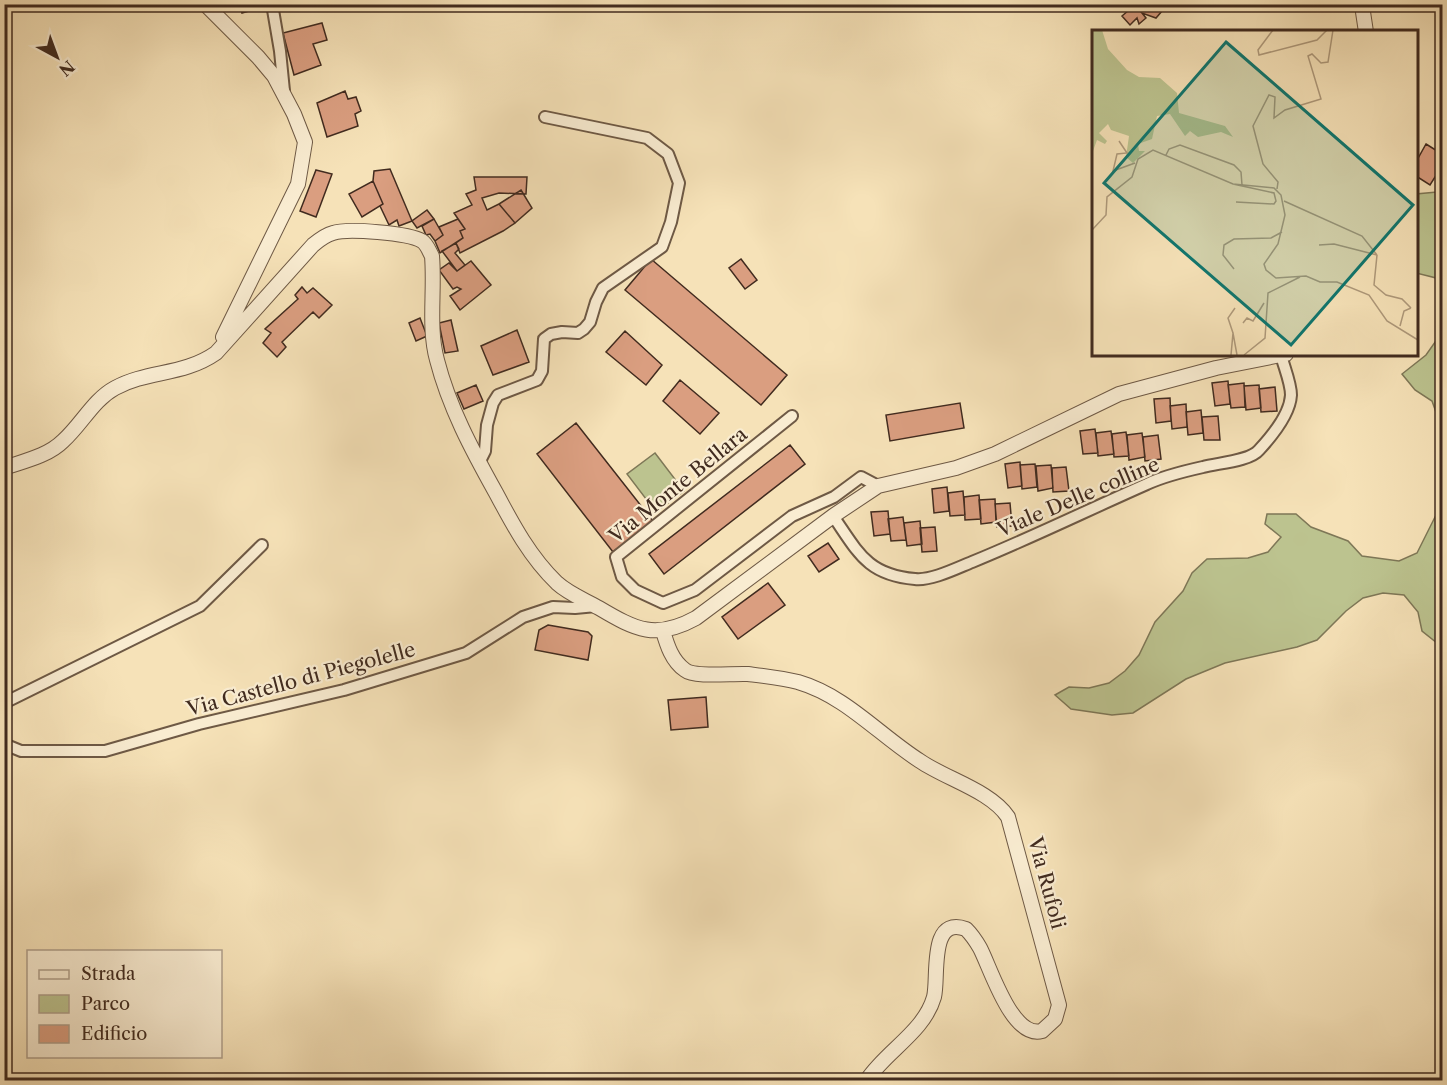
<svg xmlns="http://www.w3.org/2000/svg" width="1447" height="1085" viewBox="0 0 1447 1085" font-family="'Libre Caslon Text',serif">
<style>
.green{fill:#bcc38f;stroke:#7e7757;stroke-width:1.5}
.building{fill:#da9e80;stroke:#412b1f;stroke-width:1.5}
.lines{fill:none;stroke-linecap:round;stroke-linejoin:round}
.minor-casing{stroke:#6e5945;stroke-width:14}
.tertiary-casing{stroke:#6e5945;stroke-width:16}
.minor{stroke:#f9ecd1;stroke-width:10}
.tertiary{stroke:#f9ecd1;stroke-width:14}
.labels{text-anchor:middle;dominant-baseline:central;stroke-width:4.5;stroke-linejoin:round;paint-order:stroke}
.street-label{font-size:20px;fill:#412b1f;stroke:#f9ecd1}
.inset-road{fill:none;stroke:#ae997b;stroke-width:1.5}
.view{fill:#0f766e;fill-opacity:0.15;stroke:#0f766e;stroke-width:3}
.inset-edge{fill:none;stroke:#412b1f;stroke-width:3}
</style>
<rect width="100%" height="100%" fill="#f6e2b8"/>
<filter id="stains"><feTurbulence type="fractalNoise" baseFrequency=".00333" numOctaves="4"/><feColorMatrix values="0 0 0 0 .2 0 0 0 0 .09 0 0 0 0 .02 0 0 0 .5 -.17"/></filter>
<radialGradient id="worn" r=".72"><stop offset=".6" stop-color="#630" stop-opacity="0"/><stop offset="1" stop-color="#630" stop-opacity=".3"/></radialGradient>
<path class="green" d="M1437,192L1442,195V294L1436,278L1416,273V194Z
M1442,303V429L1432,401L1415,390L1402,374L1426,355L1438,338Z
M655,453L684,491L656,512L627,474Z
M1442,513V647L1422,631L1418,612L1404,595L1383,593L1363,598L1346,611L1317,640L1297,647L1225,663L1186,679L1133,713L1112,715L1071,709L1055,695L1069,687L1089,688L1109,683L1125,671L1139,655L1155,622L1183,591L1192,573L1207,559L1248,558L1268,552L1281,537L1265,524L1267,514H1296L1311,527L1348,541L1362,556L1399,561L1417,553L1436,515Z"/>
<path class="building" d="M240,4H266L267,6L242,13Z
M1136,4L1152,6L1154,4H1168L1156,18L1142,13L1146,18L1139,24L1137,18L1130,25L1122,16Z
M322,23L327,40L313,44L321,65L294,75L283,33Z
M345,91L348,99L356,97L361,111L355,114L358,126L327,137L317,103Z
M1426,144L1442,154V166L1430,185L1416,176V162Z
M390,169L412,221L399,226L397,220L389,225L380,206L383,204L373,181L374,171Z
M316,170L332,174L316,217L300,211Z
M474,177H527L526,194L499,193L482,198L487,210L499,204L515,223L503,231L460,253L456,243L463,238L460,231L465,229L454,213L472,205L466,194L476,190Z
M373,181L383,204L362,217L349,194Z
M521,190L532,208L515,223L499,204Z
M427,210L434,219L417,228L412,221Z
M434,219L443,235L435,241L430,234L426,235L422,226Z
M458,219L465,229L460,231L463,238L440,253L435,241L443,235L439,227Z
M456,243L459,249L455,253L465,265L457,271L442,251Z
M651,259L787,375L761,405L625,290Z
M741,259L757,280L745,289L729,268Z
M471,261L491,285L460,310L450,296L461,289L457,287L453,289L439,270L449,263L457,271Z
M302,287L307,293L313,288L332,305L319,318L313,312L282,342L286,347L277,357L263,343L271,333L265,329L298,299L295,295Z
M420,318L427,336L416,341L409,323Z
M451,320L458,351L445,353L439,323Z
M517,330L529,362L493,375L481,346Z
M625,331L662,365L646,385L606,352Z
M680,380L719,413L700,434L663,401Z
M1228,381L1230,404L1215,406L1212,383Z
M1244,383L1245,407L1231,408L1228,385Z
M476,385L483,401L464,409L457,393Z
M1259,385L1261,408L1246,410L1244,386Z
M1275,387L1277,411L1261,412L1259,389Z
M1170,398L1171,421L1156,423L1154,399Z
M960,403L964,428L890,441L886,415Z
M1186,404L1187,427L1172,429L1170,406Z
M1201,410L1203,433L1188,435L1186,412Z
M1218,416L1220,440H1204L1202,417Z
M576,423L653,521L613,552L537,454Z
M1095,429L1098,453L1083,454L1080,431Z
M1111,431L1114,454L1098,456L1096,433Z
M1126,432L1129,456L1114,457L1112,434Z
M1142,433L1145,457L1129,460L1127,435Z
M1158,435L1161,459L1145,461L1143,437Z
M790,445L805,464L664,574L649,554Z
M1020,462L1022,486L1008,488L1005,464Z
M1035,464L1037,487L1022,489L1020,465Z
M1051,465L1053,488L1038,491L1036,466Z
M1066,467L1069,491L1053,492L1052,468Z
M947,487L949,511L934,513L932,489Z
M963,491L965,515L950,516L948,493Z
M979,495L981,519L965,520L964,497Z
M995,499L996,522L981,524L979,500Z
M1010,503L1012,526L997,527L995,504Z
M888,511L890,534L874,536L871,512Z
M903,517L906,540L891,541L888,519Z
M920,521L922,544L907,546L904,523Z
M935,527L937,551L922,552L920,528Z
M828,543L839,559L819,572L808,556Z
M768,583L785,605L738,639L722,617Z
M548,625L588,632L592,636L588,660L535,650L539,630Z
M706,697L708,727L671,730L668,700Z"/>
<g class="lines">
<defs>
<path id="minor" d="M272,4L280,51L284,91
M792,416L616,557L622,577L635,590L663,603L695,590L792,516L834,497L861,477L878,486
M479,463L485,451L487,425L493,403L498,395L537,380L542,371L544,339L551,334L562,332L578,333L584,329L590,322L596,302L603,288L662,247L671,222L679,183L668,154L647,138L545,117
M833,516C858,552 867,575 915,579C931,581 957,568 972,562C1031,538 1088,510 1147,484C1164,476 1185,471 1203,467C1218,463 1250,461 1259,450C1272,436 1290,414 1291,395C1291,383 1284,367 1281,355
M4,703L200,606L262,545
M4,744L21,751H105L199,724L344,690L466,653L523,617L553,607L575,608L596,606"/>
<path id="tertiary" d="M205,4L258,57L274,76L294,114L305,142L298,184L223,337
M1364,4L1363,12L1366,32
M4,468C24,461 48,456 63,441C82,424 93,400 115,388C148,370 183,376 216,353L313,245C319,240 325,235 333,233C347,228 409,233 422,241C427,244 429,251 432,256C435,291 428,327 437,360C449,407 472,450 496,493C513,525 530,557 557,583C569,594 585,600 599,608C636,630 656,640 696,618L833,516L878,486L956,468L995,454L1119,394L1216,368L1286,354
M663,631C667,645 672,661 685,670C695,678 733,673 748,674C764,676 782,678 798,682C846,696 879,735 920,761C946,779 991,791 1008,817L1059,1005L1055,1019L1042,1031C1012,1039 991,969 980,948C976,941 972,935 966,929C928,915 939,978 934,997C924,1032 886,1051 867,1080"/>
</defs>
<use href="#minor" class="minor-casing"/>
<use href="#tertiary" class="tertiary-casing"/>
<use href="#minor" class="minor"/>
<use href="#tertiary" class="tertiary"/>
</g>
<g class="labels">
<g class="street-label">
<text transform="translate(678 485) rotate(-39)">Via Monte Bellara</text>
<text transform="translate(1078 497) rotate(-23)">Viale Delle colline</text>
<text transform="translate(301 679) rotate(-15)">Via Castello di Piegolelle</text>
<text transform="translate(1047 883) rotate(75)">Via Rufoli</text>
</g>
</g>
<g transform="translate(1092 30)">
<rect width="326" height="326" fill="#f6e2b8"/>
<path d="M0,0H10L16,19L35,40L47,47L68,48L85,63L87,83L133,96L141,107L129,102L106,107L98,101L93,106L78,84L65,86L60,109L46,114L47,121H53L41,133L34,127L37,106L19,100L16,94L7,103L15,111L13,114L5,110L1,121Z" fill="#bcc38f"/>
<path class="inset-road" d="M181,0L166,20L167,25L225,10L235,0M27,111L35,123L25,124L21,141L43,133M74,125L77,119L88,115L142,135L149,142L150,155M141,154L182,163L184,171L182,174L144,172M185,159L186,152L171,134L161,96L177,65L183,67L182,88L193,80L229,69L216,26L220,24L229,33L236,32L241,0M192,171L270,206L285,225M0,200L14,185L15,167L40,147L46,129L61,120L141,154L182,158L189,165L193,185L186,214L172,234L174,240L184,248L214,246L228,252H245L277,265L295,291L326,310M227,215L242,214L285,225M285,225L282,255L294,265L310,269L319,278M142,239L131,225L132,215L142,209L179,208L190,202M151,293L155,288L161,291L172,273M308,296L312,281L319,278M141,303L136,288L143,278M139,325L141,303L145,325M152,325L173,308L176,263L208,247"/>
<path class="view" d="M134,12L321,175L199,315L12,153Z"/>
<rect width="326" height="326" class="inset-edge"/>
</g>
<rect width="1447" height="1085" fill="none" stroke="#f6e2b8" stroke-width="24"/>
<rect x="6" y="6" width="1435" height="1073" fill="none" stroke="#412b1f" stroke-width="3"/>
<rect x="12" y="12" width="1423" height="1061" fill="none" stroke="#412b1f" stroke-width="1.5"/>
<rect x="27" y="950" width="195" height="108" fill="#f9ecd1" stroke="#af9f8a" stroke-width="1.5"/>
<rect x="39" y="970" width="30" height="9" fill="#f9ecd1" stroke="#af9f8a" stroke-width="1.5"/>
<text x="81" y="980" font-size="18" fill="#412b1f">Strada</text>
<rect x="39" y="995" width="30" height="18" fill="#bcc38f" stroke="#af9f8a" stroke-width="1.5"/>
<text x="81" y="1010" font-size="18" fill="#412b1f">Parco</text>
<rect x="39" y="1025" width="30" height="18" fill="#da9e80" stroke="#af9f8a" stroke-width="1.5"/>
<text x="81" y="1040" font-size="18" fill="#412b1f">Edificio</text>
<g transform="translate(57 57) rotate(139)" stroke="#f9ecd1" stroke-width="4.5" paint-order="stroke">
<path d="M0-4.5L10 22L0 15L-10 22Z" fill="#412b1f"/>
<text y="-9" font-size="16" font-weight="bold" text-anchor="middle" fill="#412b1f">N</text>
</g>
<rect width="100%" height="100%" filter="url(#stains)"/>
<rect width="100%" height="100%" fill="url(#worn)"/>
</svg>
